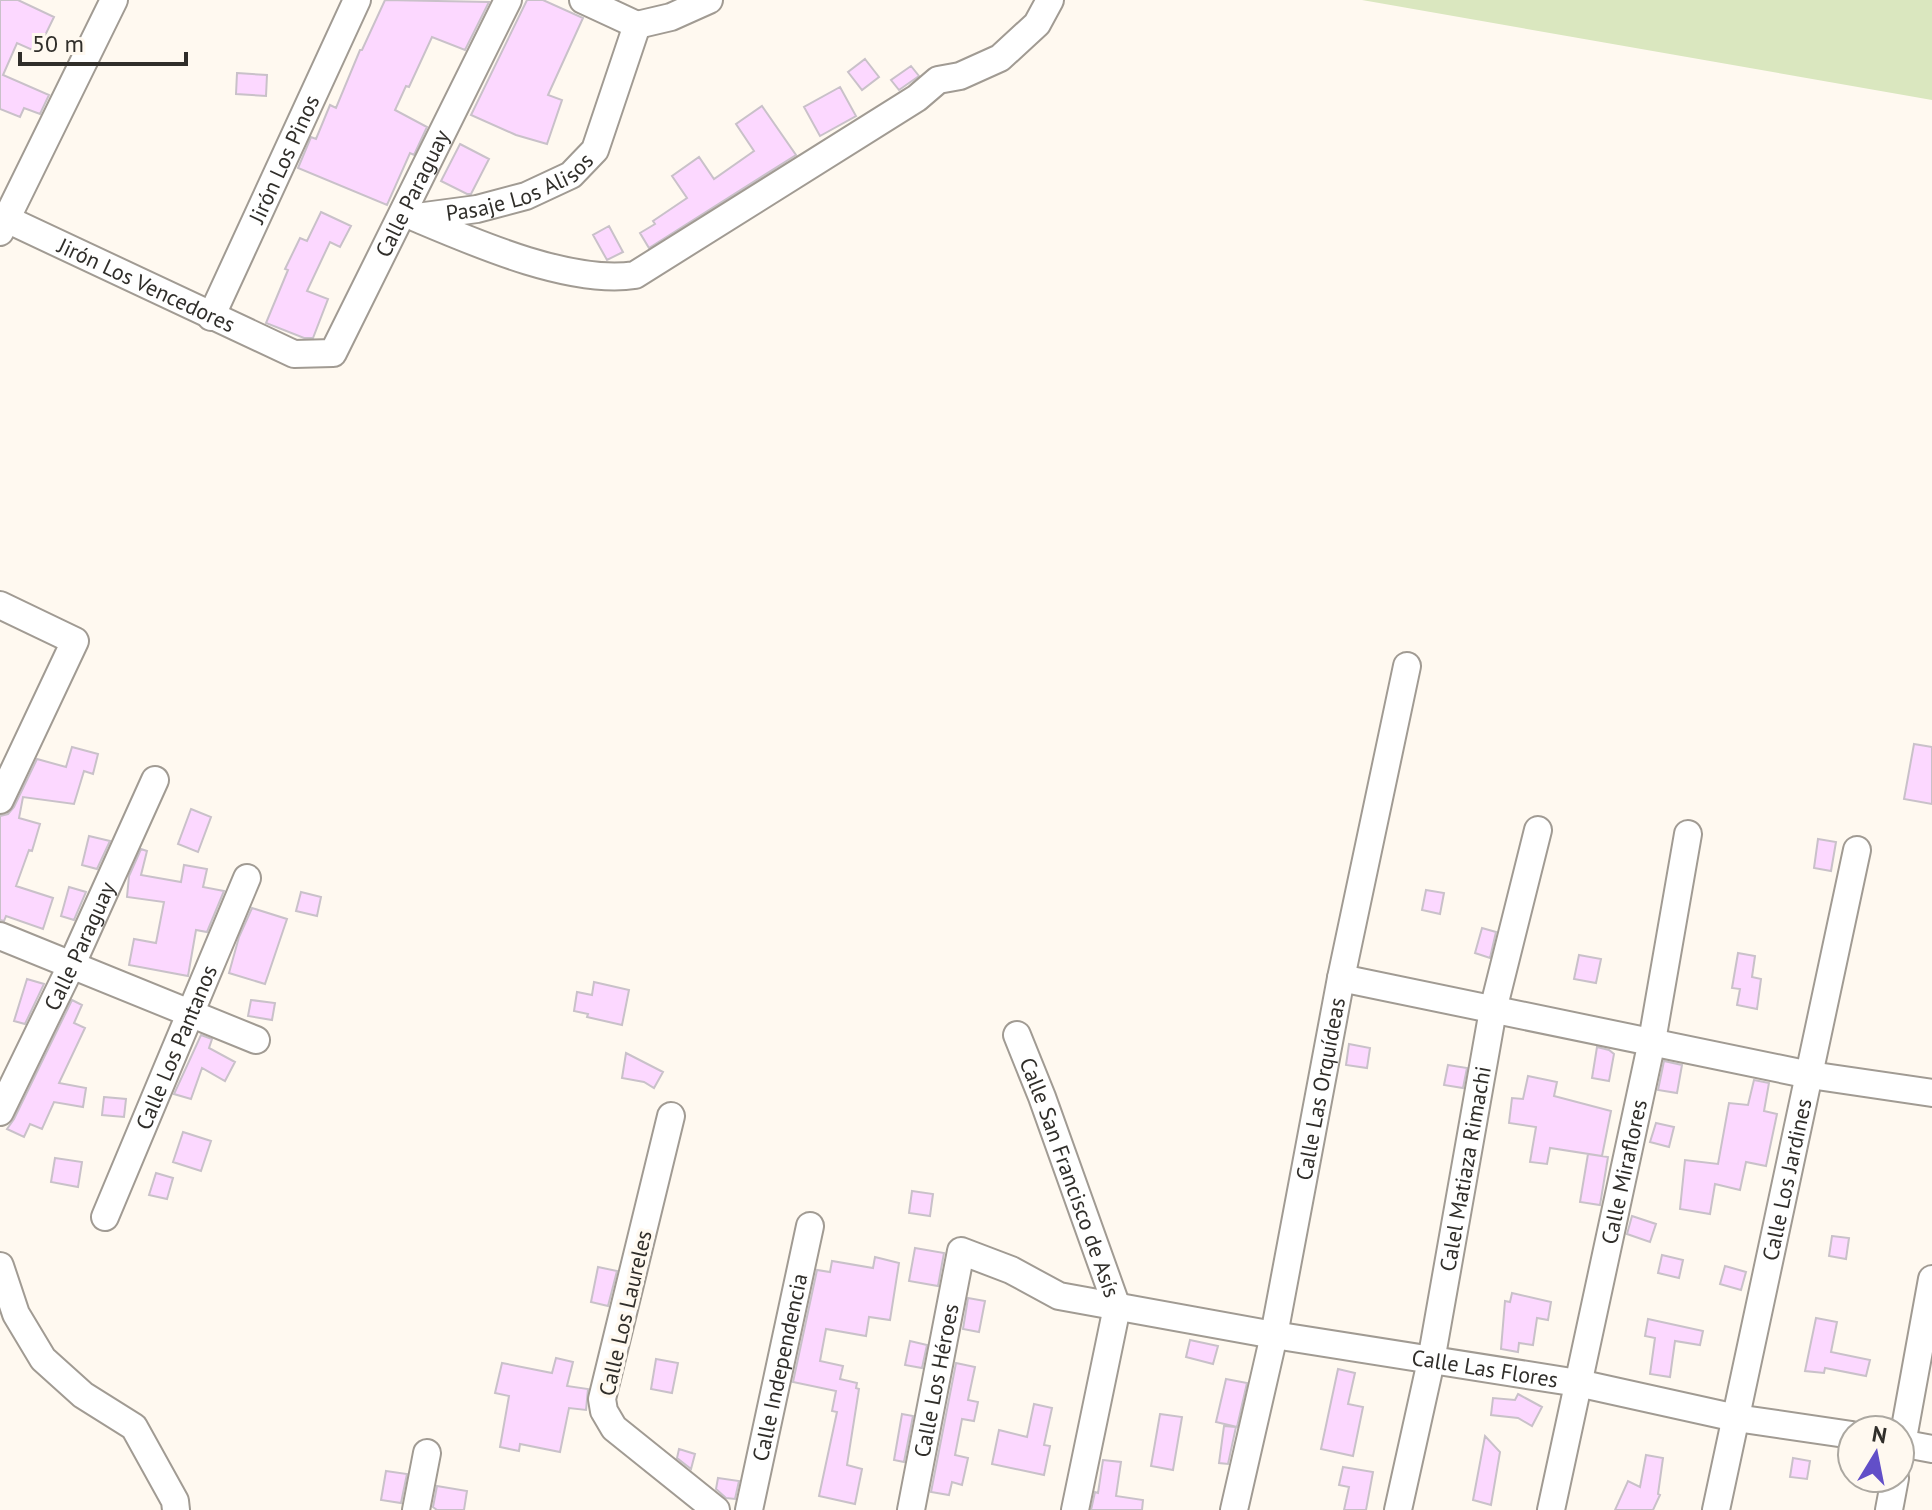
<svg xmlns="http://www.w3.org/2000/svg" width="1932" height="1510" viewBox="0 0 1932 1510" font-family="'PT Sans',sans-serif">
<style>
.green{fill:#dae7bf}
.building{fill:#fcd8ff;stroke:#c9c1c9;stroke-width:2}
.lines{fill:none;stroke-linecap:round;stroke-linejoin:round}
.minor-casing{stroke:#a19b93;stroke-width:30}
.minor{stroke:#fff;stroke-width:26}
.labels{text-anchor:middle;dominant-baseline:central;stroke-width:7;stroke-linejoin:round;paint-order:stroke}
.street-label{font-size:22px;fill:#302e2a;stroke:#fff9f0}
</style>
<rect width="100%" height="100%" fill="#fff9f0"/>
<path class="green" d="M1362,0H1932V100Z"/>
<path class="building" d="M0,0H18L54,17L37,52L17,43L3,75L49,95L40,114L24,108L20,117L0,109Z
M385,0L489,2L465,50L432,37L409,87L406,86L395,110L427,127L414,155L410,153L387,205L298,168L311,137L316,139L330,105L336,108L360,50H362Z
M527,0H543L583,18L548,95L562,100L547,144L516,135L471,115Z
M865,59L879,77L862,90L848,72Z
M911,66L919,76L899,90L891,80Z
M237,73L267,75L266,96L236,94Z
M840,87L856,116L820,136L804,107Z
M762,106L796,155L649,248L640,233L655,224L653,221L687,198L672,176L699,157L714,179L754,151L736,124Z
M460,144L489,159L471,194H467L441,181Z
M321,212L351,226L340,247L330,242L307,291L328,299L313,338H304L266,323L288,270L285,269L300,238L307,241Z
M609,226L623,252L607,260L593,235Z
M1914,744L1932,747V804L1904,799Z
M72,747L98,754L93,774L84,771L74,804L23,797L19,818L40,824L32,851L29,850L16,886L53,898L43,929L6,916L4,921L0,920V816L8,814L14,807L37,759L66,767Z
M191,809L211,817L198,852L178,844Z
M89,836L110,841L97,869L82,865Z
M1818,839L1836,842L1831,871L1814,868Z
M141,849L147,851L141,875L181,882L184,865L207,869L203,887L224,891L207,932L196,930L188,976L129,965L134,939L156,943L164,902L127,897L129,876Z
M69,887L86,892L74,920L61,916Z
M1426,890L1444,893L1440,914L1422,910Z
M301,892L321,897L317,916L296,911Z
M252,908L287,919L265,984L229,973L239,937Z
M1482,928L1496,932L1490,958L1475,953Z
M1738,953L1755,956L1752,977L1761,979L1757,1009L1737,1005L1740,989L1732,988Z
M1579,955L1601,959L1596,983L1574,979Z
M27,979L44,984L25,1024L14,1021Z
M594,982L629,990L622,1025L587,1017L588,1014L574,1011L577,992L592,995Z
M72,1000L82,1005L74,1023L85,1028L59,1083L86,1088L83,1107L54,1102L42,1129L30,1124L24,1137L7,1129L14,1119Z
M251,1000L275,1003L272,1020L248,1016Z
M201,1035L212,1039L209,1048L235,1062L225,1081L202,1068L191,1099L174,1094Z
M1349,1044L1370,1048L1367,1068L1346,1065Z
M1597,1047L1609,1050L1614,1054L1609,1081L1592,1078Z
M626,1053L663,1072L654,1088L644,1082L622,1078Z
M1664,1061L1682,1065L1677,1093L1658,1090Z
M1448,1065L1467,1068L1463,1088L1444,1085Z
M1528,1076L1557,1082L1554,1096L1611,1111L1602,1156L1550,1148L1547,1164L1530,1162L1536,1127L1509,1123L1512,1098L1523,1099Z
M1754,1080L1769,1083L1764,1111L1777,1114L1766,1166L1746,1162L1740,1190L1715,1184L1710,1214L1680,1209L1685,1160L1718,1164L1729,1103L1748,1105Z
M104,1097L126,1099L124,1117L102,1115Z
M1656,1123L1674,1127L1669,1147L1650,1142Z
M183,1132L211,1141L201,1171L173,1162Z
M1588,1154L1608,1157L1600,1205L1580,1202Z
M55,1158L82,1162L78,1187L51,1182Z
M156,1173L173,1178L167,1199L149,1195Z
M912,1191L933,1194L930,1216L909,1213Z
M1632,1216L1656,1224L1650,1242L1627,1234Z
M1832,1236L1849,1238L1846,1259L1829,1256Z
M915,1248L944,1253L938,1286L909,1281Z
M1662,1255L1683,1260L1679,1278L1658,1273Z
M875,1257L899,1263L890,1320L869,1317L866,1336L826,1329L820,1361L843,1366L840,1379L857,1383L856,1388L859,1389L847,1465L862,1469L855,1504L819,1496L837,1412L832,1411L836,1391L793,1382L817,1270L830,1272L832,1261L873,1268Z
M1725,1266L1746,1272L1741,1290L1720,1284Z
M598,1267L617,1271L608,1306L591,1302Z
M1512,1293L1551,1302L1548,1320L1537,1318L1533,1345L1519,1343L1518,1352L1501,1349L1505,1301L1510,1302Z
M968,1298L985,1301L979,1332L963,1329Z
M1816,1318L1837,1322L1831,1352L1870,1360L1866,1376L1825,1368L1824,1373L1805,1371Z
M1648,1319L1703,1331L1700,1345L1675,1341L1670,1377L1650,1374L1655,1338L1645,1336Z
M1190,1340L1218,1346L1213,1364L1186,1357Z
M910,1341L927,1345L922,1368L905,1365Z
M556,1358L573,1362L567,1386L588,1389L586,1410L569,1408L560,1452L520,1444L519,1451L500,1447L509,1396L495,1393L502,1363L552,1373Z
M656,1359L678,1363L672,1393L651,1389Z
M956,1363L975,1367L968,1400L978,1402L974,1421L962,1419L955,1455L968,1458L962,1485L952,1482L949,1495L931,1492Z
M1338,1369L1355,1373L1348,1404L1363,1407L1353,1456L1321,1449Z
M1226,1379L1247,1383L1237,1427L1216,1422Z
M1518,1394L1542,1407L1532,1426L1518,1418L1491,1415L1493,1398L1515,1400Z
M1034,1404L1052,1408L1044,1445L1050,1446L1044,1475L992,1464L999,1430L1027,1437Z
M902,1414L913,1416L904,1462L894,1460Z
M1160,1414L1182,1417L1173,1470L1151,1466Z
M1224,1426L1236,1427L1228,1464L1219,1463Z
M1485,1436L1500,1452L1491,1505L1473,1500Z
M679,1449L695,1454L691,1469L677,1458Z
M1646,1455L1663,1458L1658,1494L1660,1495L1653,1510H1615L1628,1481L1640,1487Z
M1793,1458L1810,1461L1807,1479L1790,1477Z
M1103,1460L1121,1462L1116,1496L1143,1500L1142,1510H1091L1095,1492L1098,1493Z
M1343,1467L1373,1472L1366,1510H1344L1349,1487L1339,1485Z
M386,1471L407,1474L401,1503L381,1500Z
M718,1478L739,1481L735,1499L726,1498L716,1489Z
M437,1486L467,1491L464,1510H437L433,1507Z"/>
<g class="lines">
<defs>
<g id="minor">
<path d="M583,0L637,25L671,17L709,0"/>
<path id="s1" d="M0,216L294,354L333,353L508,0"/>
<path id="s2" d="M417,217L477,209L526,196L571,175L595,150L637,25"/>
<path d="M416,218C475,243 571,285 635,275L917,98L938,80L960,76L1000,58L1037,24L1050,0"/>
<path d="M0,232L114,0"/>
<path id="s3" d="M211,317L357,0"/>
<path d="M0,605L75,641L0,800"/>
<path d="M0,936L256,1040"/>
<path d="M1341,978L1810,1075L1932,1093"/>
<path id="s4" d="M1017,1035L1042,1097L1117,1307L1075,1510"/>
<path id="s5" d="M0,1112L71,966L155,780"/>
<path d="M671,1116L602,1399L604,1411L614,1428L716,1510"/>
<path id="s6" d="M105,1217L247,878"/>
<path d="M0,1266L16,1314L43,1359L83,1395L134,1427L175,1501L176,1510"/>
<path d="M1900,1443L1932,1449"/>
<path d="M1900,1455L1932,1279"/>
<path d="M416,1510L427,1453"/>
<path id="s7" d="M749,1510L810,1226"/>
<path id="s8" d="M911,1510L961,1251L1011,1270L1059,1296L1274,1335L1578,1383L1736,1418L1852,1435"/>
<path id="s9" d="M1234,1510L1274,1335L1341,978L1407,666"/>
<path id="s10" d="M1398,1510L1431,1361L1493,1010L1538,830"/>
<path id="s11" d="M1551,1510L1652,1041L1688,834"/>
<path id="s12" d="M1716,1510L1857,850"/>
<path d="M1889,1510L1895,1478"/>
</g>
</defs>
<use href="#minor" class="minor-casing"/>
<use href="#minor" class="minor"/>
</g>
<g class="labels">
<g class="street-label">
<text stroke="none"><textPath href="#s3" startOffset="174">Jirón Los Pinos</textPath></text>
<text stroke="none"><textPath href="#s2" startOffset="108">Pasaje Los Alisos</textPath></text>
<text stroke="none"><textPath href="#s1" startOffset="542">Calle Paraguay</textPath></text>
<text stroke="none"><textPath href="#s1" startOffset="162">Jirón Los Vencedores</textPath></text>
<text stroke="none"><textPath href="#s5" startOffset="184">Calle Paraguay</textPath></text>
<text stroke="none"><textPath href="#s6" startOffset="184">Calle Los Pantanos</textPath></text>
<text stroke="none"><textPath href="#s9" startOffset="430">Calle Las Orquídeas</textPath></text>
<text stroke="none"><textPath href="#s10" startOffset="348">Calel Matiaza Rimachi</textPath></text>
<text stroke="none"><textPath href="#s11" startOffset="346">Calle Miraflores</textPath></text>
<text stroke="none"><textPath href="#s4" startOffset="152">Calle San Francisco de Asís</textPath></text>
<text stroke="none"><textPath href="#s12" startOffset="338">Calle Los Jardines</textPath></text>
<text transform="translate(625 1313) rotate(-77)">Calle Los Laureles</text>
<text stroke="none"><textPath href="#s7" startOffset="146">Calle Independencia</textPath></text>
<text stroke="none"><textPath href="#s8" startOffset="804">Calle Las Flores</textPath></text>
<text stroke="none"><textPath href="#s8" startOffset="132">Calle Los Héroes</textPath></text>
</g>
</g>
<g transform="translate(1876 1454) rotate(10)"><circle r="38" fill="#fff9f0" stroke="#aca8a1" stroke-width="2"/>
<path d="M0-6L14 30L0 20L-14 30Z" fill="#624fc8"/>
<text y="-12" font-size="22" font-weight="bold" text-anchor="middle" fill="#302e2a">N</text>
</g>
<path d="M20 52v12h166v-12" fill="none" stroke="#302e2a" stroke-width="4"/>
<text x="32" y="52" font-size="24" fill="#302e2a" stroke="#fff9f0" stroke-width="6" paint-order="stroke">50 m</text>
</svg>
